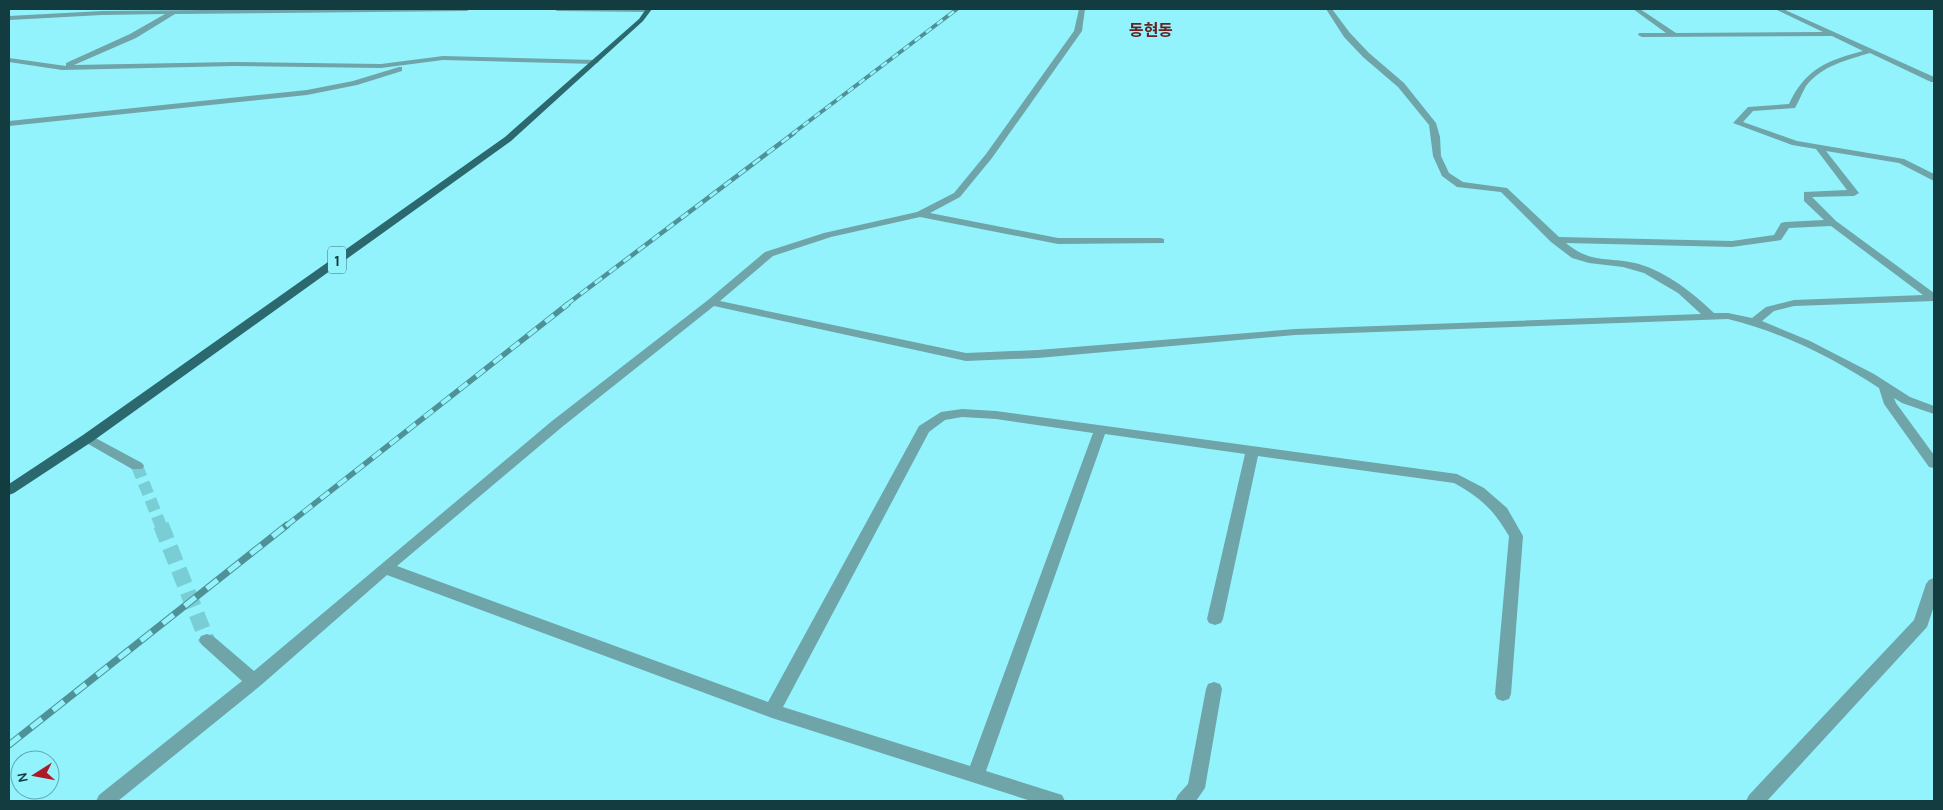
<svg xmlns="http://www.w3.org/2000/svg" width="1943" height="810" viewBox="0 0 1943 810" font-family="Karla,'Noto Sans KR',sans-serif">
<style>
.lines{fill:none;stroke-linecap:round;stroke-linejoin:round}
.minor-tunnel-far1{stroke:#79ced6;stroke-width:12;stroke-dasharray:12 6;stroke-linecap:butt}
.minor-tunnel{stroke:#79ced6;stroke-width:16;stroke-dasharray:16 8;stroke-linecap:butt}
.minor{fill:#6fa4a9;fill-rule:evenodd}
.major{fill:#2b696f;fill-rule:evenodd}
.rail-far3-casing{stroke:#4e9197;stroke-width:4}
.rail-far2-casing{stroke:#4e9197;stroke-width:4.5}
.rail-far1-casing{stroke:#4e9197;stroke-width:5.5}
.rail-casing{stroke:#4e9197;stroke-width:7}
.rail-far3{stroke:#93f3fc;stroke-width:2.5;stroke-dasharray:7;stroke-linecap:butt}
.rail-far2{stroke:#93f3fc;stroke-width:3;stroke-dasharray:9;stroke-linecap:butt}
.rail-far1{stroke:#93f3fc;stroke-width:4;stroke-dasharray:11;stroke-linecap:butt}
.rail{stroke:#93f3fc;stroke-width:5;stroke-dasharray:14;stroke-linecap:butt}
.labels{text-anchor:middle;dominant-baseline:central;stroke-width:4.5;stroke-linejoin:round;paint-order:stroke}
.far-quarter-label{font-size:16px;font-weight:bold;fill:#672222;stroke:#93f3fc}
.shield{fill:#93f3fc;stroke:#397378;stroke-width:1}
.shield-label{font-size:16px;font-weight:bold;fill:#123c40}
</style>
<rect width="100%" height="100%" fill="#93f3fc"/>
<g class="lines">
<path class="minor-tunnel-far1" d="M137,466L161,526"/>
<path class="minor-tunnel" d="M161,525L207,640"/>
<path class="minor" d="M303,9H470L467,11L175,14L136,38L74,65L234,62L381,64L443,56L595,60L599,62L595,64L443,60L381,68L234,66L62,70L9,62V58L66,66V63L130,34L165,14L102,15L9,20V16L102,11Z
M554,9H651V10L648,12L557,11Z
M1079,9H1085L1082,31L992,158L960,197L930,213L1058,238H1160L1164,239V243L1058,244L920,217L831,237L773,256L720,301L966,353L1038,350L1295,329L1701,314L1678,293L1644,273L1623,267L1589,263L1572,258L1551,242L1501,192L1457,187L1442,176L1433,156L1429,125L1398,87L1363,57L1344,37L1326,9H1332L1350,33L1369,53L1404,83L1436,123L1440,137L1441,156L1449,173L1463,182L1507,188L1559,237L1732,241L1774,235L1781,223L1785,222L1824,220L1804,201V192L1847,190L1816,149L1792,145L1733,123L1748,107L1789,104C1805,69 1828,60 1863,51L1832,36L1642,37L1638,35L1639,33H1666L1633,9H1640L1676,33L1823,32L1775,9H1783L1934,77V82H1931L1870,53C1847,60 1821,66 1806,86C1802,93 1799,101 1795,108L1753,111L1743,122L1797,141L1904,159L1934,174V181L1899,163L1826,151L1859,193L1854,196L1812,197L1836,221L1934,293V301L1794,306L1774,311L1762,321L1810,341L1874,374L1910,397L1934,406V414L1902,403L1894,398L1896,403L1934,455V468L1929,467L1884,404L1879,388C1833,358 1782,332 1728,319L1295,335L1038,358L966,361L714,306L562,427L397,566L768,702L919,426L941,412L962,409L996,411L1457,474L1484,488L1507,508L1523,536L1511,694L1509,699L1503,701L1497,699L1495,694L1509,536C1493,509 1481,498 1454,483L1258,456L1223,619L1221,623L1215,625L1209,623L1207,619L1245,454L1105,434L986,771L1062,795L1065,801H1031L772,718L387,575L260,686L118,801H96L99,795L242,681L201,644L199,640L201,636L207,634L213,636L254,671L552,421L708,300L765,252L824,233L917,212L954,193L986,154L1074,31ZM1831,226L1923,295L1794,300L1766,307L1752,318L1728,313H1714C1692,292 1668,273 1639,264C1610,256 1592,265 1566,243L1732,247L1781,240L1789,228ZM962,417L996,419L1093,433L970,766L783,707L929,432L945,420Z
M399,67H402V71L357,85L307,95L9,126V121L307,90L353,81Z
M88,434L142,463L144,466L142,469H132L83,441L82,438Z
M1934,578V606L1927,627L1767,801H1746L1749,795L1914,620L1926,584L1929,580Z
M1214,682L1220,684L1222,689L1205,788L1196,801H1175L1178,795L1188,784L1206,689L1208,684Z"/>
<path class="major" d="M646,9H652L643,21L511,141L93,441L14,493L9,495V484L83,435L505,137L639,19Z"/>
<defs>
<path id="rail-far3" d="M792,134L957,9"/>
<path id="rail-far2" d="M566,305L794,133"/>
<path id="rail-far1" d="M286,526L568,304"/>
<path id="rail" d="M9,745L287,525"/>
</defs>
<use href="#rail-far3" class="rail-far3-casing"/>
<use href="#rail-far2" class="rail-far2-casing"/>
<use href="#rail-far1" class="rail-far1-casing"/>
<use href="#rail" class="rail-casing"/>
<use href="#rail-far3" class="rail-far3"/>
<use href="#rail-far2" class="rail-far2"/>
<use href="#rail-far1" class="rail-far1"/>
<use href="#rail" class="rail"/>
</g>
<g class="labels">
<g class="far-quarter-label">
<text x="1151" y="30">동현동</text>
</g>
<rect class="shield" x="328" y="246.5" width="18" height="27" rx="4"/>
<g class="shield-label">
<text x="337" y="260">1</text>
</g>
</g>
<rect width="1943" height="810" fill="none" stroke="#123c40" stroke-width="20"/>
<g transform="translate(35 775) rotate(259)"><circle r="24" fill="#93f3fc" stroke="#5faab1"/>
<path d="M0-4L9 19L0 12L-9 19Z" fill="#ad1a27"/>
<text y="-8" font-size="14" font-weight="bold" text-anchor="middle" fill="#123c40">N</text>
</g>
</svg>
